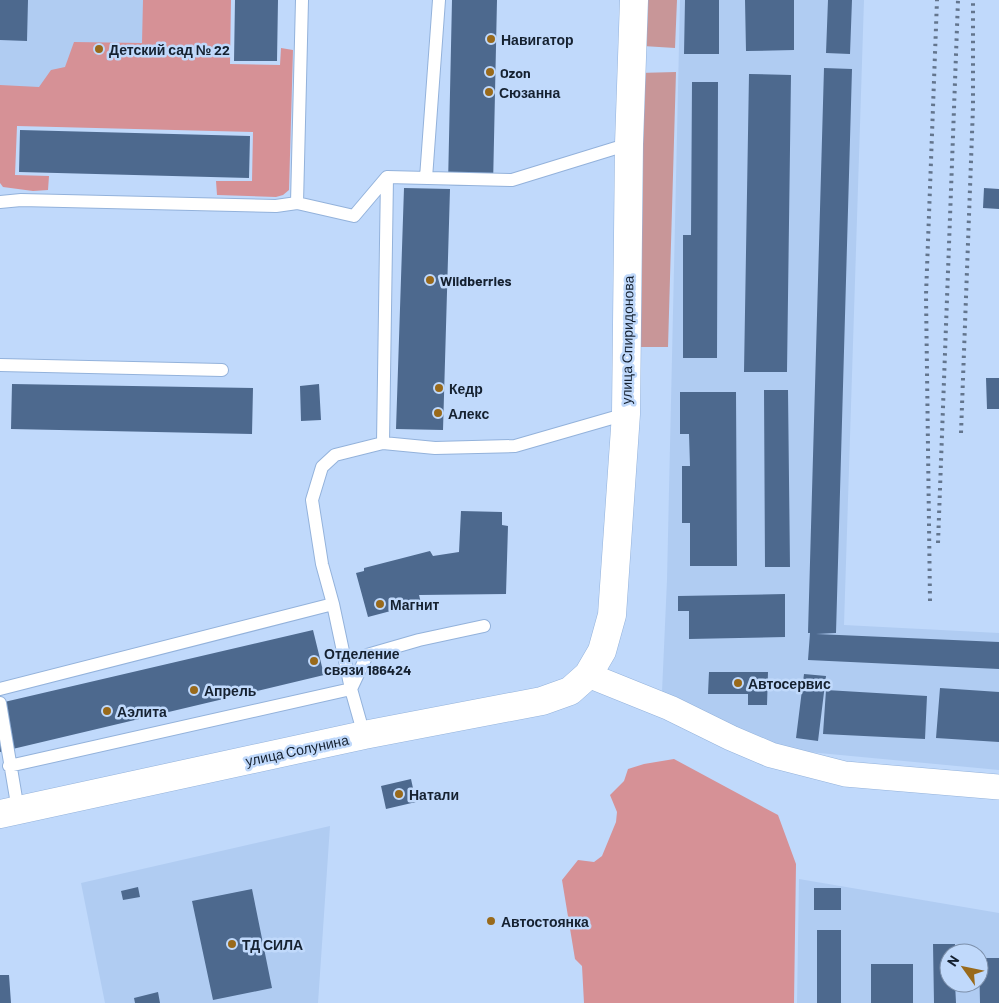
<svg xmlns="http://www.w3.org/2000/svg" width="999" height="1003" viewBox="0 0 999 1003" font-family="Barlow,sans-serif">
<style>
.built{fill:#b0ccf2;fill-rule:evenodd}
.green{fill:#c89698}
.forest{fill:#d69196}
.building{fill:#4d698e}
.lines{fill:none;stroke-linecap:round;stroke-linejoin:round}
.lane-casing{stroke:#93b2db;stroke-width:14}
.street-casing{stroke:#93b2db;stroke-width:26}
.secondary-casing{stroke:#93b2db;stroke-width:29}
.lane{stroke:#fff;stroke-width:12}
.street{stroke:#fff;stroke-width:25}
.secondary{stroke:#fff;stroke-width:28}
.rail{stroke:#63758d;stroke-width:4;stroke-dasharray:2.5 5;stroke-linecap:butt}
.poi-dot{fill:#996a1b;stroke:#c0d9fb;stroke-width:2}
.labels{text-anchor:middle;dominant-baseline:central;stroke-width:5;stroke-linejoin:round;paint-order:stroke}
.poi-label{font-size:14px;font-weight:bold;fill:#152130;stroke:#c0d9fb;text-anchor:start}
.street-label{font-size:14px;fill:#152130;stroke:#c0d9fb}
</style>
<rect width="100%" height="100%" fill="#c0d9fb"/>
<path class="built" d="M0,0H200L197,97L0,99Z
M680,0H864L844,625L999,633V770L798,751L727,728L662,692L667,580Z
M330,826L318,1003H105L81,883Z
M799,879L999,913V1003H797ZM949,953H979V983H949Z"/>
<path class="green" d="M644,0H677L675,48L643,46Z
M676,72L668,347H630L638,73Z"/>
<path class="forest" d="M143,0H231L230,64L280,65L281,48L293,50L289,190L283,195L276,197L217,195L216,181H252L253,132L17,126L15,175L49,176L48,190L33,191L3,187L0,183V85L39,87L51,70L65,67L74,42L142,43Z
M674,759L778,815L796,864L794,1003H584L582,966L575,959L562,880L578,860L594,862L602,856L616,822L617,812L610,795L624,781L628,769L644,764Z"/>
<path class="building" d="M0,0H28L27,41L0,40Z
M235,0H278L277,61H234Z
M452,0H497L493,186L448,185Z
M685,0H719V54H684Z
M745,0H794V50L746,51Z
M828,0H852L850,54L826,53Z
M824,68L852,69L836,633L816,634L999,642V669L808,660L810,633H808Z
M749,74L791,75L787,372H744Z
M692,82H718L717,358H683V235H691Z
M20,130L250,136L249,178L19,172Z
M404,188L450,189L443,430L396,429Z
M984,188L999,189V209L983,208Z
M986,378H999V409H987Z
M12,384L253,388L252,434L11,429Z
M319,384L321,420L301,421L300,386Z
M764,390H788L790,567H765Z
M680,392H736L737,566H690V523H682V466H690L689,434H680Z
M461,511L502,512V525L508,526L506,594L419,595L421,603L368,617L356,573L364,571V568L430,551L433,556L459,552Z
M785,594V637L689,639V611H678V596Z
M313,630L324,675L0,752V703Z
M709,672H768L767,705H748V694H708Z
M804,674L826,676L818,741L796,738Z
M940,688L999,692V742L936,738Z
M826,690L927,696L925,739L823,734Z
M411,779L416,802L386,809L381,786Z
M138,887L140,897L123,900L121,891Z
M814,888H841V910H814Z
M252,889L272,988L213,1000L192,901Z
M817,930H841V1003H817Z
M933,944H955V953H949V983H955L956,1003H934Z
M979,958H999V1003H980Z
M871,964H913V1003H871Z
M0,975H9L11,1003H0Z
M158,992L160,1003H135L134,998Z"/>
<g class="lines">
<defs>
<path id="lane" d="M387,177L512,180L629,144
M426,178L439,0
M0,202L21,200L276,206L297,203L302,0
M297,203L354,216L387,177
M0,365L222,370
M383,443L387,177
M0,689L333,604
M0,703L18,810
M364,735L351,689L333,604L322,564L312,500L322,467L335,455L383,443L435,448L515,446L626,414
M9,766L351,689L367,655L419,640L484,626"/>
<path id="street" d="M588,675L670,708L731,738L771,755L810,765L845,774L999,787"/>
<path id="secondary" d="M0,814L364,735L542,701L570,691L588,675L602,651L612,615L626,414L629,144L634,0"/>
</defs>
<use href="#lane" class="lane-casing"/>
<use href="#street" class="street-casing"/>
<use href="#secondary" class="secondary-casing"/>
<use href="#lane" class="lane"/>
<use href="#street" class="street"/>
<use href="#secondary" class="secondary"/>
<path class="rail" d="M961,433L973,107V0
M938,543L958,0
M930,601L926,295L937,0"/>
</g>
<g class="poi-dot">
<circle cx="491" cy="39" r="5"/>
<circle cx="99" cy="49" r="5"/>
<circle cx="490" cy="72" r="5"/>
<circle cx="489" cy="92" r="5"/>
<circle cx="430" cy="280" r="5"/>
<circle cx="439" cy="388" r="5"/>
<circle cx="438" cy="413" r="5"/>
<circle cx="380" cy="604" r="5"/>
<circle cx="314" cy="661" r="5"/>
<circle cx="738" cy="683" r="5"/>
<circle cx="194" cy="690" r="5"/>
<circle cx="107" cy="711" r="5"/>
<circle cx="399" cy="794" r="5"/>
<circle cx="491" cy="921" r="5"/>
<circle cx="232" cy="944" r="5"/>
</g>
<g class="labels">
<g class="poi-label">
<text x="501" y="39">Навигатор</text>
<text x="109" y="49">Детский сад № 22</text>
<text x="500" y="72">Ozon</text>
<text x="499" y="92">Сюзанна</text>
<text x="440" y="280">Wildberries</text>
<text x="449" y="388">Кедр</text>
<text x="448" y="413">Алекс</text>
<text x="390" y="604">Магнит</text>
<text x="324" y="653">Отделение<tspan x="324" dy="16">связи 186424</tspan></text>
<text x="748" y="683">Автосервис</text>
<text x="204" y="690">Апрель</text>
<text x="117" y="711">Аэлита</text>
<text x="409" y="794">Натали</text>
<text x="501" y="921">Автостоянка</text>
<text x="242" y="944">ТД СИЛА</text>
</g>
<g class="street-label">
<text transform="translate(627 340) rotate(-89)">улица Спиридонова</text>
<text transform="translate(297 750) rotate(-12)">улица Солунина</text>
</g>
</g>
<g transform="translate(964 968) rotate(303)"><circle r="24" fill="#c0d9fb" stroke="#7c8faa"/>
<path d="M0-4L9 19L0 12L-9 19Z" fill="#996a1b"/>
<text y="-8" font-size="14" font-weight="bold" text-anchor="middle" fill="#152130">N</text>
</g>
</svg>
